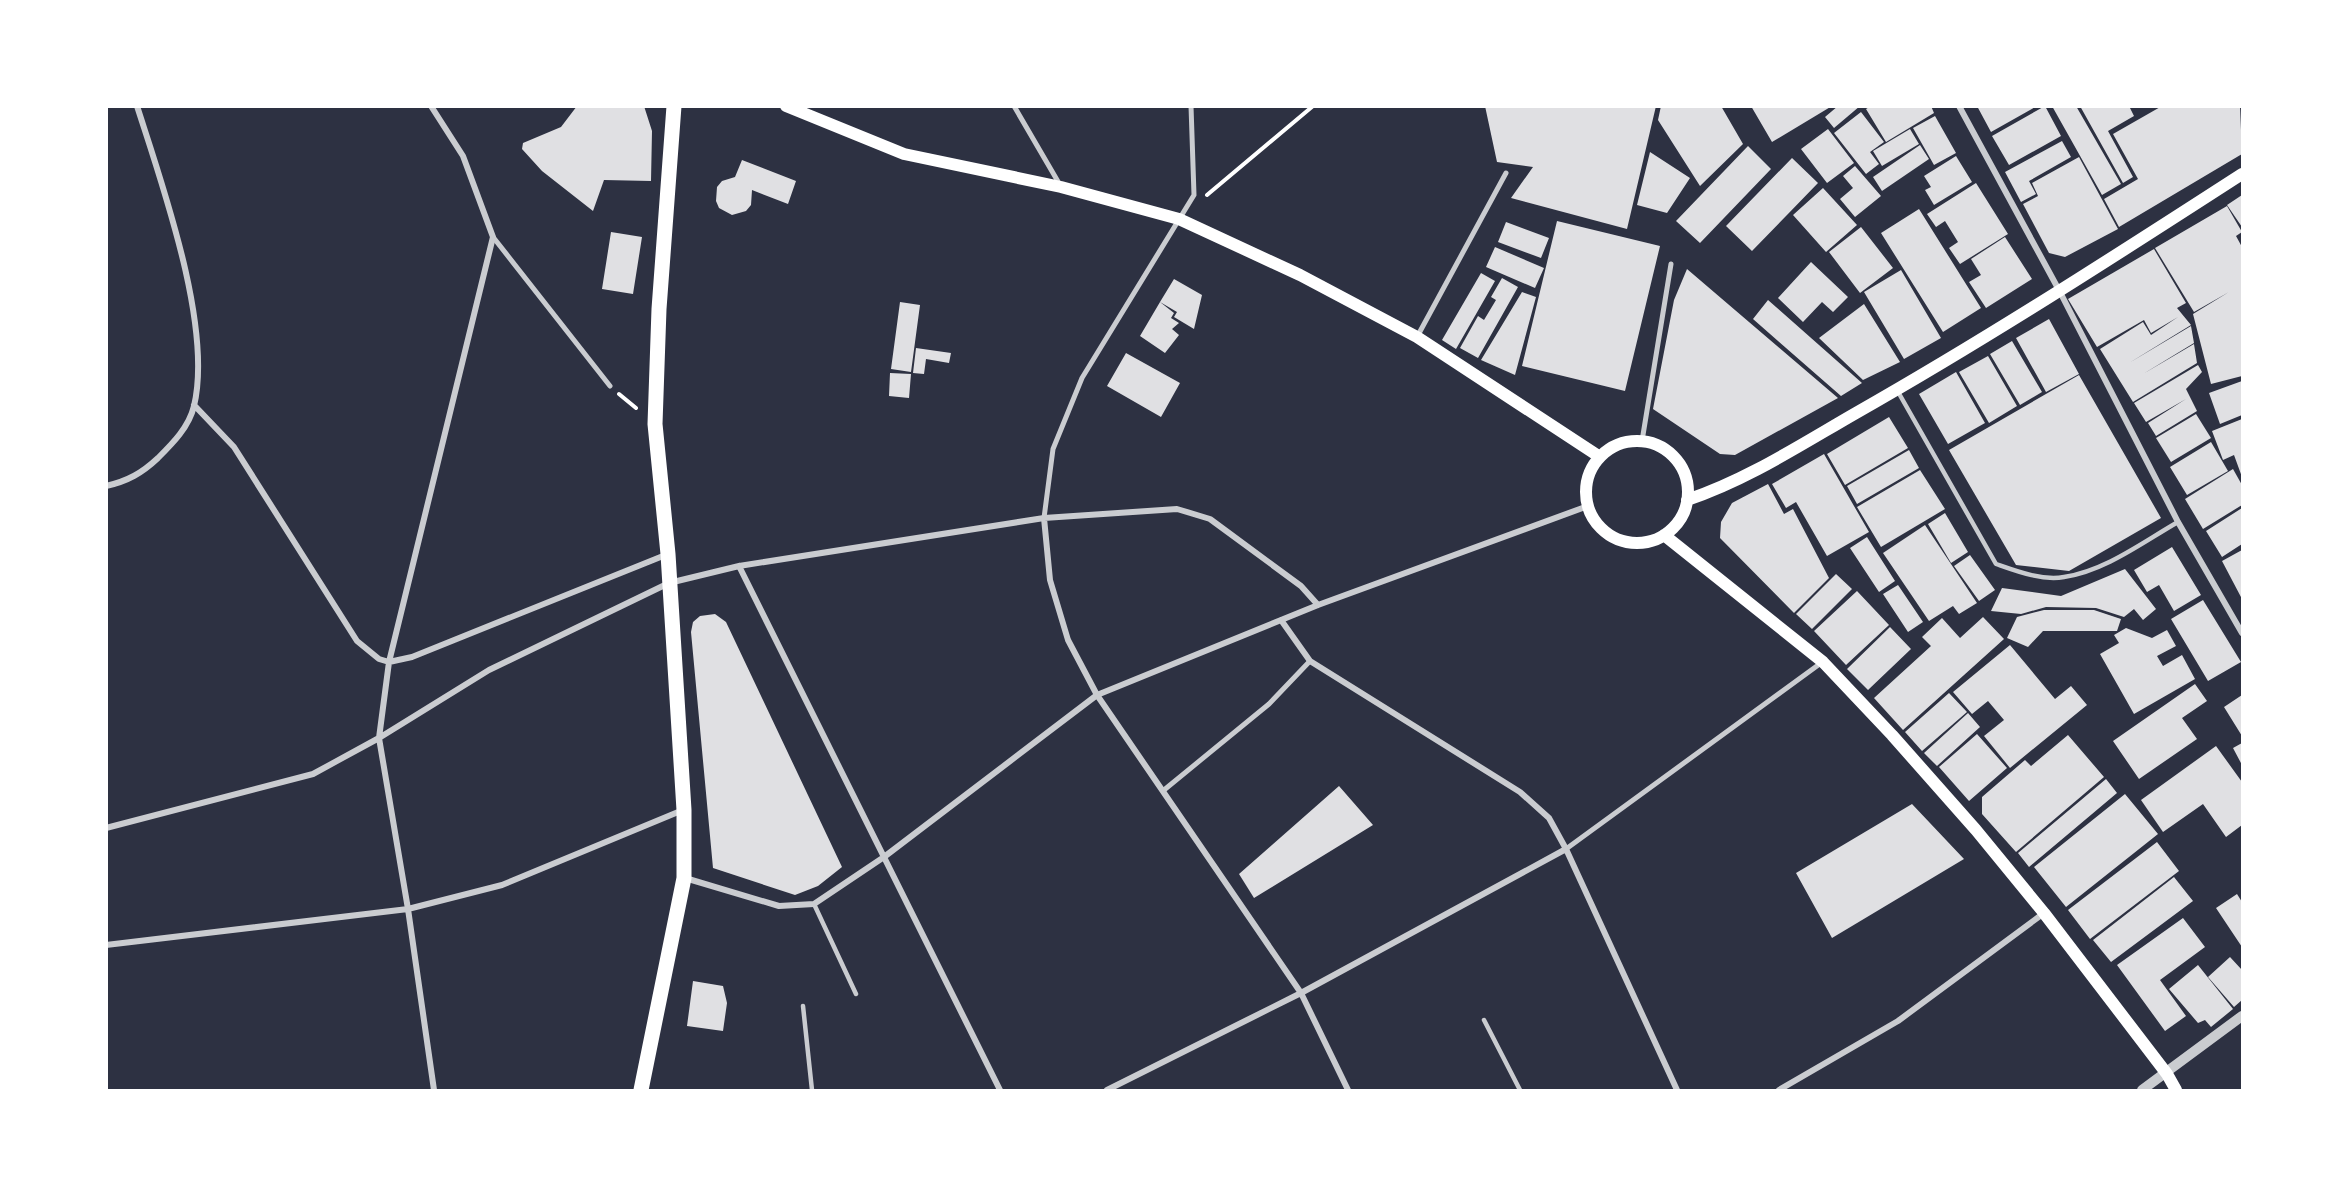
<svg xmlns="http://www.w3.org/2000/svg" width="2349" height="1197" viewBox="0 0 2349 1197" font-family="Raleway,sans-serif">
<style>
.building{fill:#e0e0e3}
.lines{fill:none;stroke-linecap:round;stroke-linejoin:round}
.path{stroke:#fff;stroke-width:4}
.service{stroke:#caccd0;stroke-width:4.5}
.pedestrian{stroke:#caccd0;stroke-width:5}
.minor{stroke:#caccd0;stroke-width:6}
.tertiary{stroke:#caccd0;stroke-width:10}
.secondary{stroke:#fff;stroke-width:12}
.primary{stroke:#fff;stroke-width:15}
</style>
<rect width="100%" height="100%" fill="#2d3142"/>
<path class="building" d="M577,106H644L652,131L651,181L604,180L593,211L542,171L522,149L523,143L561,127Z
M1485,106H1656L1627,229L1511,198L1533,167L1497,162Z
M1661,106H1721L1743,144L1700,186L1658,120Z
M1751,106H1832L1772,142Z
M1838,106H1860L1834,128L1825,117Z
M1871,106H1931L1934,113L1886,142L1866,109Z
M1977,106H2037L1991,132Z
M2045,106L2061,136L2009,165L1992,136Z
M2052,106H2076L2121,184L2102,195Z
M2080,106H2129L2134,116L2108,131L2133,177L2123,183Z
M2162,106H2240L2242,154L2119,227L2104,199L2138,179L2113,134Z
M1861,112L1884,142L1870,152L1879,164L1866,174L1834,133Z
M1935,116L1956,153L1934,165L1913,128Z
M1828,129L1854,163L1827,183L1801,149Z
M1910,129L1919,144L1882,166L1873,151Z
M2062,141L2071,157L2029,181L2036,194L2021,202L2005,172Z
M1920,145L1929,159L1882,191L1873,177Z
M1748,146L1771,169L1700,243L1676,221Z
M1650,152L1690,178L1667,213L1637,205Z
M1956,156L1972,182L1934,205L1925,190L1931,187L1924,176Z
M2079,157L2118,229L2065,257L2049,253L2023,204L2038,196L2032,183Z
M1792,158L1818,183L1752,251L1726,226Z
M742,160L796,181L788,204L752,190L751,205L746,211L732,215L719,208L716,201L717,187L722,181L735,177Z
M1855,166L1881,196L1855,217L1840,199L1853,188L1843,176Z
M1976,183L2008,234L1960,264L1949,248L1958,242L1945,221L1936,227L1927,214Z
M1823,188L1857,225L1826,252L1793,215Z
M2242,195V227L2227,205Z
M2227,206L2242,232L2236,236L2242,247V376L2211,384L2193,314L2229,292L2194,312L2155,248Z
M1919,209L1981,308L1943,332L1881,233Z
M1557,221L1660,246L1625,391L1522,366Z
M1506,222L1549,238L1541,258L1498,242Z
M1861,227L1893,268L1860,293L1829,252Z
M611,232L642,237L633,294L602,289Z
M2005,237L2032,279L1986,308L1969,282L1981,275L1971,259Z
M1495,247L1544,268L1535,288L1486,267Z
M2154,249L2186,303L2177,308L2191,325L2129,363L2191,326L2194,343L2143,374L2194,344L2197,363L2133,402L2100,349L2143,322L2151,335L2178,317L2151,333L2144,320L2097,347L2068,299Z
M1811,262L1848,297L1833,312L1822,302L1803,322L1778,298Z
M1687,269L1838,398L1735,455L1720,454L1653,409L1674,300Z
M1901,270L1941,338L1904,359L1864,292Z
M1481,273L1495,281L1456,349L1442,340Z
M1502,278L1518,287L1478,358L1460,348L1478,316L1484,320L1496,300L1491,297Z
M1174,279L1202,295L1194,329L1174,317L1177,312L1160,302Z
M1522,292L1536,297L1515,375L1481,360Z
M1768,300L1862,383L1841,396L1753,319Z
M900,302L920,305L911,372L891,369Z
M1160,302L1174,313L1171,318L1179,323L1172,329L1179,335L1165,353L1140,336Z
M1864,304L1900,362L1863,380L1819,338Z
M2049,319L2079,374L2046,392L2016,338Z
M2012,341L2042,392L2020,405L1990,354Z
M916,348L951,353L949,363L926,359L924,374L913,373Z
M1126,353L1180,383L1161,417L1107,386Z
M1988,356L2017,406L1989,423L1959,372Z
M2198,365L2202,372L2186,389L2197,411L2156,436L2148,423L2186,399L2146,422L2134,403Z
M1956,372L1985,423L1948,444L1919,394Z
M890,373L911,374L909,398L889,396Z
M2079,375L2161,518L2069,571L2016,565L1949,450Z
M2242,381V415L2220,424L2209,393Z
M2196,414L2211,438L2171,462L2156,438Z
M1889,417L1908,448L1845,485L1827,454Z
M2242,419V477L2234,455L2223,460L2212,431Z
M2211,442L2228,471L2187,495L2170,467Z
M1909,450L1919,468L1857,504L1847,486Z
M1824,454L1869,532L1827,556L1796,502L1786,508L1772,484Z
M2233,469L2242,485V505L2203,529L2185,499Z
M1920,470L1945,509L1881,547L1857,507Z
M1768,484L1784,514L1793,509L1829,578L1794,613L1720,538L1721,522L1732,503Z
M2242,508V544L2222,557L2206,531Z
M1945,513L1968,552L1951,563L1928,524Z
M1925,525L1977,603L1959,614L1953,606L1929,621L1883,553Z
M1867,537L1895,581L1879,592L1850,548Z
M2172,547L2201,595L2174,611L2159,585L2147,592L2134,570Z
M2242,550V599L2222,561Z
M1970,555L1995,590L1979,601L1954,566Z
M2125,569L2156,609L2143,620L2134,609L2124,617L2096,608L2046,607L2021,614L1991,611L2002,588L2061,596Z
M1836,574L1852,589L1812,629L1796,614Z
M1898,585L1923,622L1908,632L1883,594Z
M1857,591L1889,625L1846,665L1814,631Z
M2203,600L2241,662L2208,681L2171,619Z
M2044,610H2094L2121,619L2117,631H2043L2028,647L2007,638L2017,617Z
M715,614L726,622L842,867L818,886L795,895L713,868L691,632L693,622L700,616Z
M1983,617L2004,639L1903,730L1874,698L1931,646L1922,637L1942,618L1960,638Z
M1890,627L1911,649L1868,690L1847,669Z
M2126,628L2152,638L2167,630L2176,646L2157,656L2163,666L2182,655L2195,679L2134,714L2100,654L2119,643L2114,635Z
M2010,645L2055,699L2071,686L2087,705L2010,768L1984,736L2004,720L1988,701L1972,714L1953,692Z
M2195,684L2207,701L2182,718L2197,739L2139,779L2113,741Z
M1949,693L1967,712L1922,751L1905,732Z
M2242,695V736L2224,707Z
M1968,713L1980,727L1937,766L1924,753Z
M1977,734L2007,768L1969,801L1939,767Z
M2068,735L2104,777L2016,852L1982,814V797L2025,760L2031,766Z
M2242,743V765L2233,748Z
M2216,746L2242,782V825L2226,837L2203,804L2163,832L2141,800Z
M2106,779L2117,793L2029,867L2018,853Z
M1339,786L1373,825L1254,898L1239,874Z
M2125,794L2158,834L2066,907L2034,867Z
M1912,804L1964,859L1832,938L1796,873Z
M2157,842L2179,871L2090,939L2068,910Z
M2174,877L2193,901L2111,962L2093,940Z
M2237,894L2242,902V947L2216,908Z
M2183,918L2205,947L2160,980L2186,1016L2165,1031L2117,965Z
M2230,957L2242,970V1000L2234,1007L2208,977Z
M2198,965L2233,1009L2211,1027L2205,1020L2198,1023L2169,989Z
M693,981L723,986L727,1003L723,1031L687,1026Z"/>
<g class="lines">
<path class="path" d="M1207,195L1313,106
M619,394L636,408"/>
<path class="service" d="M1897,390L1996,564C2016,571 2042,581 2064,577C2105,571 2143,542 2178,522
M814,904L856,994
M803,1006L812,1090
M1484,1020L1520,1090"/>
<path class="pedestrian" d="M1014,106L1060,185
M493,237L610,386
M1417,337L1506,173
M1642,441L1671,264
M1044,518L1053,449L1082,378L1194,195L1191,106
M1164,790L1269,704L1310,661
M1566,849L1821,663"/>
<path class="minor" d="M431,106L463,156L493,237L389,662L379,738L408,909L434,1090
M1959,106L2060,292L2178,522L2242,633
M194,405L234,447L357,641L379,659L389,662
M106,486C128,481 142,473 158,458C173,443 189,427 194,406C213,327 162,184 137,106
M1044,518L1050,580L1068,640L1097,695L1301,993L1348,1090
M739,566L1000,1090
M1281,620L1310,661L1520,792L1549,818L1566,849L1677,1090
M389,662L412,657L668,554
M106,828L313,774L379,738L489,670L669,583L739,566L1044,518L1177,509L1210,519L1301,586L1318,605
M685,878L779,906L814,904L884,857L1097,695L1318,605L1588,506
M106,945L408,909L502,885L683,810
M1107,1090L1301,993L1566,849
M1779,1090L1898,1021L2044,913"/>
<path class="tertiary" d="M2142,1090L2242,1016"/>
<path class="secondary" d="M786,106L904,154L1061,187L1179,219L1300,275L1417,337L1600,457
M1586 492a51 51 0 1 1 102 0a51 51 0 1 1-102 0Z
M1687,500C1747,480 1802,444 1856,413C1988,338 2115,256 2242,174
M1664,535L1823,662L1892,735L1976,830L2044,913L2167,1074L2176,1090"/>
<path class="primary" d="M641,1090L684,878V810L668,554L655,424L659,309L674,106"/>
</g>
<rect width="2349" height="1197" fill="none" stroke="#ffffff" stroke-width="216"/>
</svg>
